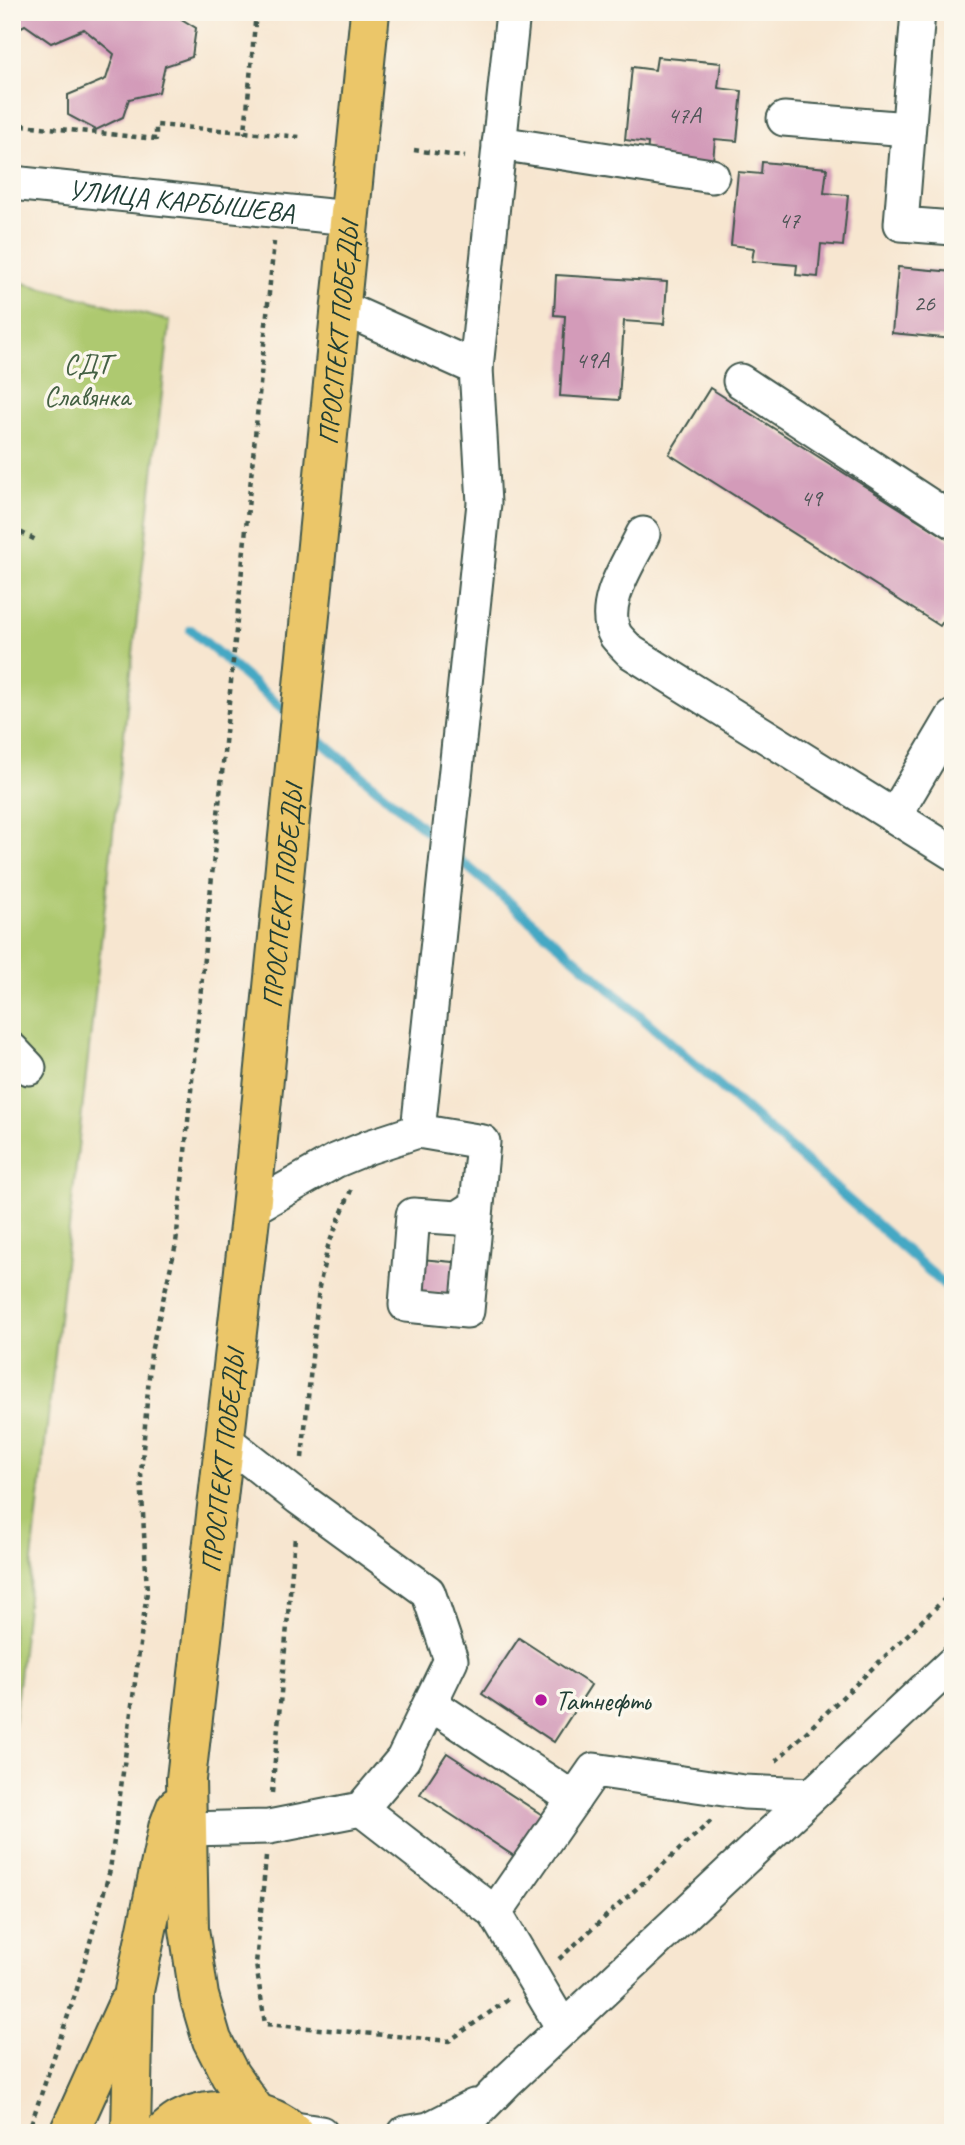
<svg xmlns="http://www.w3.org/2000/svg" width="965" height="2145" viewBox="0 0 965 2145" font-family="Caveat,sans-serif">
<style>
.green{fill:#aec96f;stroke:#668352;stroke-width:2}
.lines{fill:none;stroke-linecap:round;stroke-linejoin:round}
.stream{stroke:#44a8c4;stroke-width:10}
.building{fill:#d39bb9}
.minor-casing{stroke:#3f564b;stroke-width:37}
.major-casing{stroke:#3f564b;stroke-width:42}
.path{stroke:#3f564b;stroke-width:4.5;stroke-dasharray:5 5;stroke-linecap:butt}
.minor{stroke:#fff;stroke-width:33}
.major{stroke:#ebc669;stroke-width:38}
.poi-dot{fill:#b5179e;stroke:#fbf7ec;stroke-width:2.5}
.labels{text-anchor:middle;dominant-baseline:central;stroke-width:7;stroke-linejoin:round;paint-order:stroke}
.number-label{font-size:24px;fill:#4c5455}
.street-label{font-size:28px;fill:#1f3d34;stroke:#fbf7ec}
.park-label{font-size:28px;fill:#436043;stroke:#fbf7ec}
.poi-label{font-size:28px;fill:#1f3d34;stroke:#fbf7ec;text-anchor:start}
</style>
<rect width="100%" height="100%" fill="#fbf7ec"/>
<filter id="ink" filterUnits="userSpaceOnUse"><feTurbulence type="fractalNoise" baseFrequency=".0143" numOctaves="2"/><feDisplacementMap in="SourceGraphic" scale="14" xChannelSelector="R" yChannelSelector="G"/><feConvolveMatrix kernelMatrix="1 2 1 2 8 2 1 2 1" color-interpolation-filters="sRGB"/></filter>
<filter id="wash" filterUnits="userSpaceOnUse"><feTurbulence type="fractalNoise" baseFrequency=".00686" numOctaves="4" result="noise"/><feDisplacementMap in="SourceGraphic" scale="28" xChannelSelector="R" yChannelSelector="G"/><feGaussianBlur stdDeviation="1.57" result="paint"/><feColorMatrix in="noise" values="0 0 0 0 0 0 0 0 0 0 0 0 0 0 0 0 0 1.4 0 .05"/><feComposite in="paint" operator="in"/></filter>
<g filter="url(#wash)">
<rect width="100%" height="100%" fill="#f7e6d0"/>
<path class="green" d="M12,280L170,321L12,1741Z"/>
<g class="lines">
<path class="stream" d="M191,630L290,715
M309,731L442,844
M453,854L594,975L953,1292"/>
</g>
<g id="blocks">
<path class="building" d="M12,12H170L196,28L192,57L165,66L159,92L129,99L123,117L96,130L68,115V95L106,79L114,54L84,29L51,43L25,25L12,32Z
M657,57L721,63L718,88L742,91L737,141L715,139L712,172L647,156L648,143L625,140L632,67L655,70Z
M762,162L827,168L824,193L848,195L843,246L821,244L818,277L796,275L797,265L752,261L754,248L731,245L738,172L761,174Z
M898,267L953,272V339L892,333Z
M556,275L667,282L664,324L624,321L619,400L560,396L565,316L554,315Z
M710,388L953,542V606L940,626L669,454Z
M421,1259L463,1263L460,1296L418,1292Z
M519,1638L591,1685L554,1742L482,1694Z
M447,1753L547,1818L520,1860L420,1794Z"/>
</g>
</g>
<g filter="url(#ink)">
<use href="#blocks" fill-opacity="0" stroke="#3f564b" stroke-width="2"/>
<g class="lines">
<defs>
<g id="minor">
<path d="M918,12L901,224L953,228"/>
<path d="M784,119L908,129"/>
<path d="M499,143L712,176"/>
<path id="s1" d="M12,183L349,218"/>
<path d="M476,368L513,12"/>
<path d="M740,381L953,521"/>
<path d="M643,534C630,562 598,605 616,636C620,641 626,647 631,652L953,853"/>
<path d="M895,815L953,717"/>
<path d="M12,1050L29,1068"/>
<path d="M418,1131L483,1142L467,1311L406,1305L413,1215L458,1218L477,1206"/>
<path d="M251,1209L335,1161L369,1147L418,1131L484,503L476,368L340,307"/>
<path d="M431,1704L574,1799"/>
<path d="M361,1809L495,1913"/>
<path d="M188,1829L269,1827L361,1809L403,1759L451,1660L428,1592L299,1498L225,1440"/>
<path d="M563,2028L495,1913L594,1770L744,1792L811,1795"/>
<path d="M288,2128L321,2133"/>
<path d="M405,2133L429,2129L474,2106"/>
<path d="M456,2133L507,2081L953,1663"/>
</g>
<g id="major">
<path id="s2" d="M256,2112L230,2075L212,2040L199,1996L189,1929L186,1779L251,1209L370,12"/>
<path d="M69,2133L127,2005"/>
<path d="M131,2133L134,1991L168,1828L176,1807"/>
<path d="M163,2133C168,2129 174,2123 180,2120C212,2103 267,2107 294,2133"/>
</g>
</defs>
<use href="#minor" class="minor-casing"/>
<use href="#major" class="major-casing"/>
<path class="path" d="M256,12L245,132L300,137
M12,124L156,139V125L245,132
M414,150L465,157
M12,528L36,540
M302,1458L319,1287L328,1246L351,1190
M776,1761L953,1591
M272,1793L295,1537
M266,1857L256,1964L265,2024L449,2041L509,1999
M559,1959L713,1819
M28,2133L77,1989L110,1870L147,1592L141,1474L151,1352L176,1244L274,242"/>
<use href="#minor" class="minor"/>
<use href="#major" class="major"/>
</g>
</g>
<circle class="poi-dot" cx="541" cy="1700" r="7"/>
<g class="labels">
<g class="number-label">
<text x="684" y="115">47А</text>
<text x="789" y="220">47</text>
<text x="924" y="303">26</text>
<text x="592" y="360">49А</text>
<text x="811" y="498">49</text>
</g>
<g class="street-label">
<text stroke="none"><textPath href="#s1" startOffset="170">УЛИЦА КАРБЫШЕВА</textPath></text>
<text stroke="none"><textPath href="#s2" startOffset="1802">ПРОСПЕКТ ПОБЕДЫ</textPath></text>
<text stroke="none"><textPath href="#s2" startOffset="1236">ПРОСПЕКТ ПОБЕДЫ</textPath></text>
<text stroke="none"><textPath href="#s2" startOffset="668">ПРОСПЕКТ ПОБЕДЫ</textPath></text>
</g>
<g class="park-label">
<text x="87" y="364">СДТ<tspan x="87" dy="32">Славянка</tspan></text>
</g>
<g class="poi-label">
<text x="555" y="1700">Татнефть</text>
</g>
</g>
<rect width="965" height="2145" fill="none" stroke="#fbf7ec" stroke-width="42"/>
</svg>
